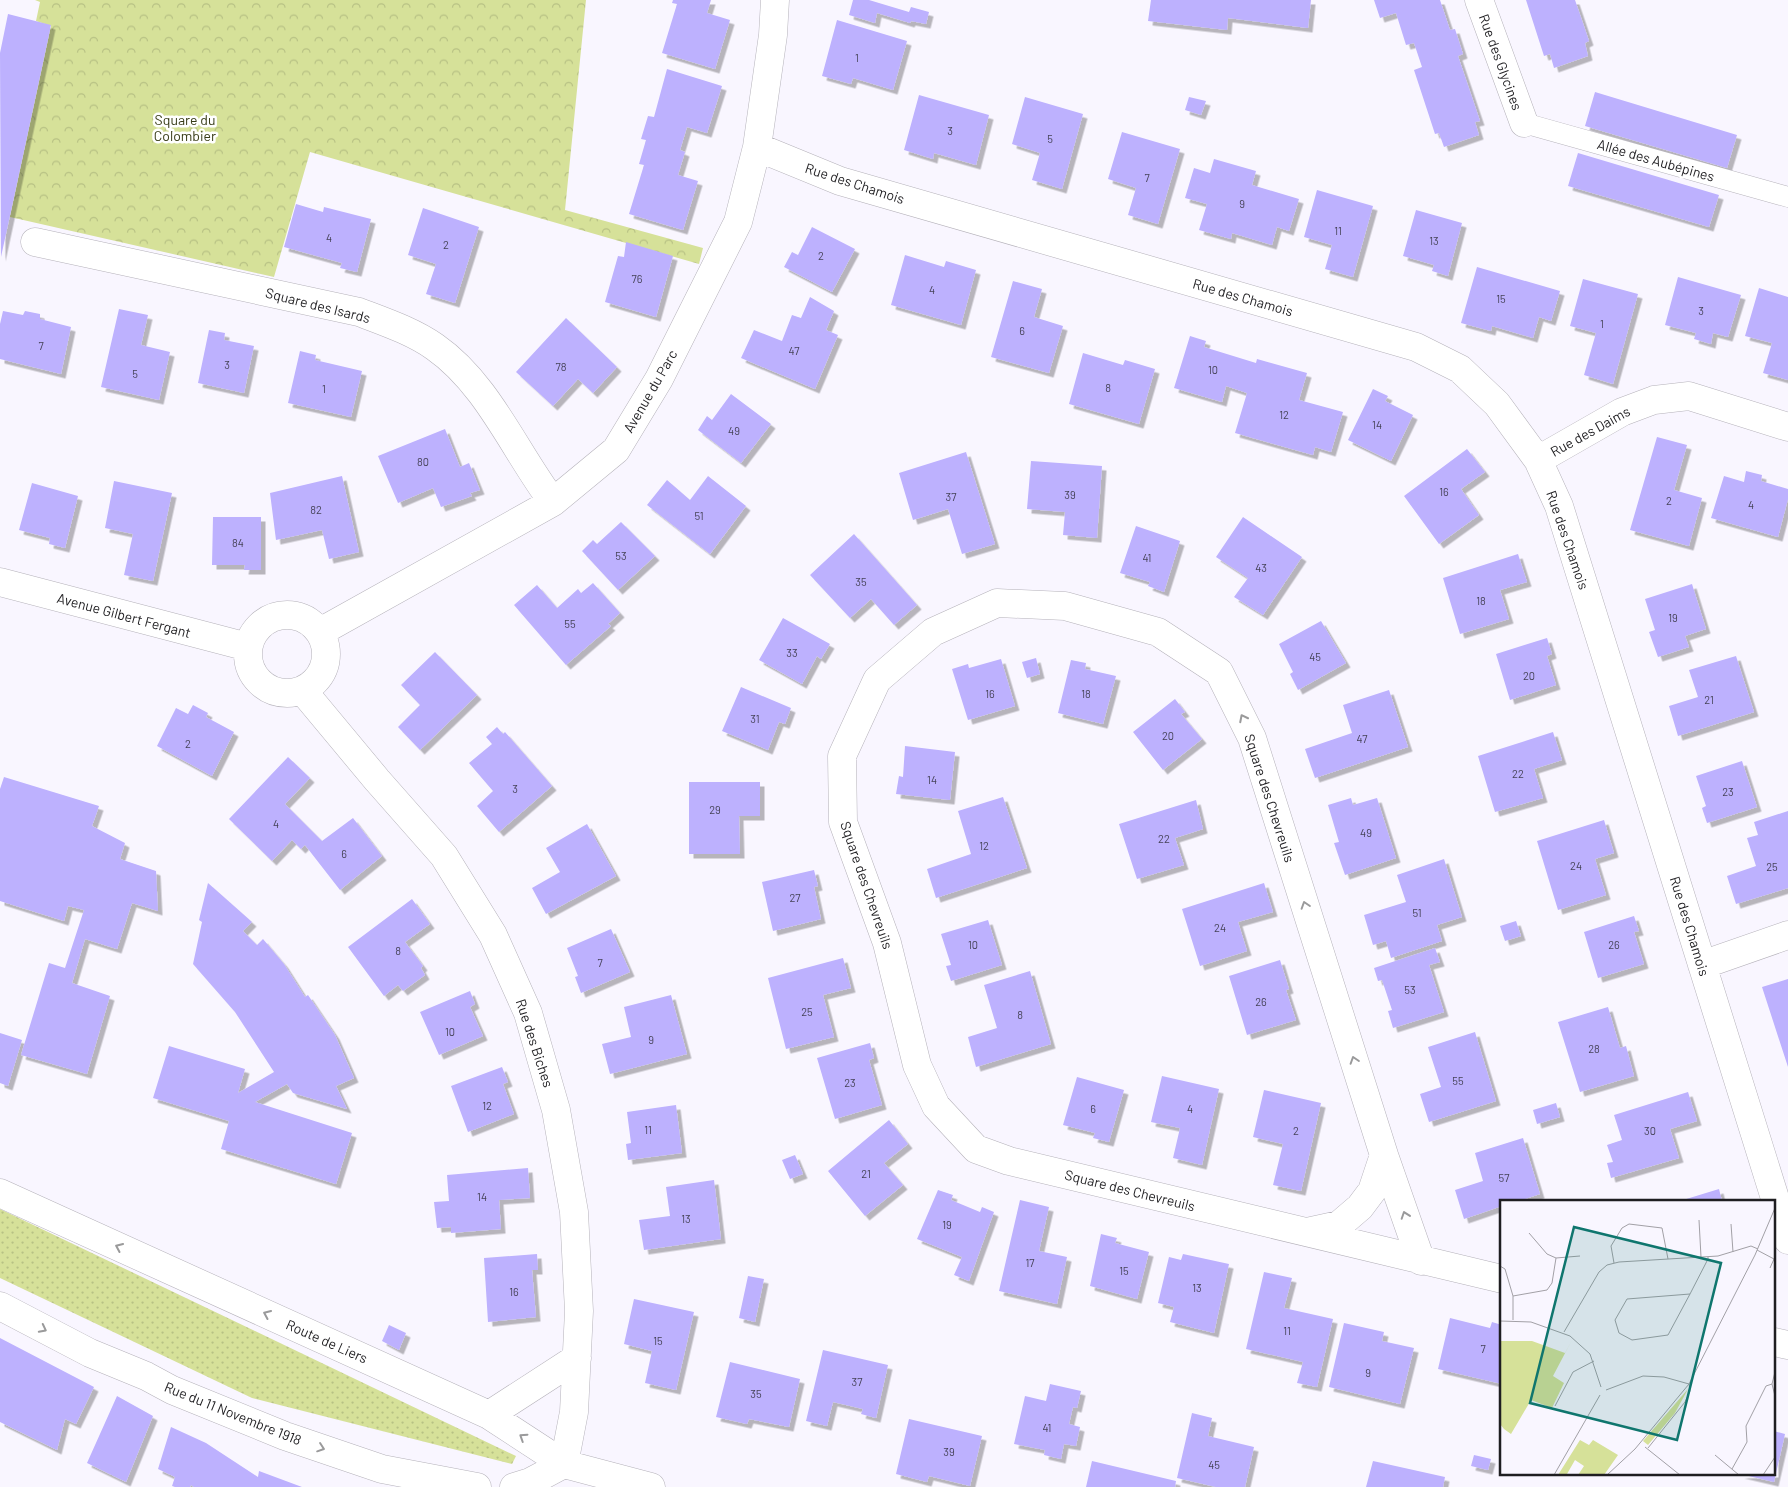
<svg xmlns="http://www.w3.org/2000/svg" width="1788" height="1487" viewBox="0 0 1788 1487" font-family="Barlow,sans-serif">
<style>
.park{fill:url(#park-crowns)}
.garden{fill:url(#garden-dots)}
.building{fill:#bdb1fe;filter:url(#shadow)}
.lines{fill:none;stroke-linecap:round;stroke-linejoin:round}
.service-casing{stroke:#b5b2ba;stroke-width:21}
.minor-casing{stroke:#b5b2ba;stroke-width:29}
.service{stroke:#fff;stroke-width:20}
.minor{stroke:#fff;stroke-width:28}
.oneway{stroke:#9a9a9b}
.labels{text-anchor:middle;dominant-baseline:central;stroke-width:5;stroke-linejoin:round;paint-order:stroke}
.number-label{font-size:11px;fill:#464358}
.street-label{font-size:14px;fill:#1f1e21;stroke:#fff}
.park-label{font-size:14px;fill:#363a16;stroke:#fff}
.inset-road{fill:none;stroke:#a2a0a6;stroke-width:1}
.view{fill:#0f766e;fill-opacity:0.15;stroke:#0f766e;stroke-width:2.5}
.inset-edge{fill:none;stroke:#1f1e21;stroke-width:2.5}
</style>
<defs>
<pattern id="park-crowns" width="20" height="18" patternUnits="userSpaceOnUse" patternTransform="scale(1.25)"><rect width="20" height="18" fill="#d6e199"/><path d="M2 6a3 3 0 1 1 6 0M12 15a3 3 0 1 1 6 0" fill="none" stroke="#b7c184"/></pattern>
<pattern id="garden-dots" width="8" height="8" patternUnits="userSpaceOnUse" patternTransform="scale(1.25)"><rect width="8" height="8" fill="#d6e199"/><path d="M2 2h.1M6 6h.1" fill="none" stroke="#b7c184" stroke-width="1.8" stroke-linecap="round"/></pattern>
<filter id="shadow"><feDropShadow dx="4.5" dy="4.5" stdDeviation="0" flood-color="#0004"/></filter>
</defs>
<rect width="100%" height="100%" fill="#f9f6ff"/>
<path class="park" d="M35,0H586L565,210L703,248L699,264L310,152L274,277L10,217L51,26L36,21L40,2Z"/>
<path class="garden" d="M0,1209L516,1456L512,1464L252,1398L0,1278Z"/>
<path class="building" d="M673,0H711L707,13L730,20L715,69L662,53L677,4L672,3Z
M853,0H869L909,12L911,7L929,12L926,24L911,21L910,23L877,13L875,23L849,15Z
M1151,0H1311L1308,28L1228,18L1227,30L1148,21Z
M1374,0H1440L1450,30L1455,29L1463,54L1458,56L1480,121L1475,122L1479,135L1444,147L1439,133L1435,134L1414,70L1422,67L1414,43L1406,45L1396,13L1380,18Z
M1526,0H1575L1589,41L1585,43L1588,56L1554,68L1550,54L1544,56Z
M8,14L51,25L1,257L0,53Z
M837,20L907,41L893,90L853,78L851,84L822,76Z
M667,69L722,86L707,133L687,127L680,150L685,152L678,175L698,181L683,230L629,214L644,165L639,164L646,140L641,139L648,116L654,117Z
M1595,92L1737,135L1727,168L1585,126Z
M919,95L989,115L976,165L934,153L933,159L904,150Z
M1025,97L1083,114L1062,189L1032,180L1040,153L1012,144Z
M1189,97L1206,101L1201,115L1185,110Z
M1122,132L1180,149L1158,224L1128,215L1136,188L1108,179Z
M1578,153L1719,195L1709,227L1568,186Z
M1214,159L1256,171L1252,185L1299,199L1289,231L1277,227L1272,245L1232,233L1231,239L1199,230L1207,204L1185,198L1194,168L1210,173Z
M1317,190L1373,206L1353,277L1325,269L1332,245L1304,237Z
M296,204L323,212L324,207L371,219L357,272L340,268L342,263L284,247Z
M423,208L479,227L455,303L426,294L436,264L408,255Z
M1416,210L1462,223L1448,276L1432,271L1434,265L1403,256Z
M812,227L855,249L832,292L784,267L792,252L798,255Z
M626,242L673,256L656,317L605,302L618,256L624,257Z
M905,255L944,267L946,261L976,270L961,325L891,305Z
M1477,267L1560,291L1551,321L1539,317L1533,338L1492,326L1491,331L1461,323Z
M1678,277L1741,295L1728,337L1713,333L1711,344L1694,339L1696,333L1665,325Z
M1583,279L1638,294L1613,384L1584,375L1596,333L1570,326Z
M1013,281L1042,289L1034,317L1063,326L1049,373L991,357Z
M1759,288L1788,297V380L1763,373L1772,343L1745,336Z
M810,297L834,311L826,330L838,335L815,389L741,358L754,330L782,341L792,315L801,318Z
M119,309L148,315L141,345L170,352L159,400L101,387Z
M3,311L23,315L25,311L40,314V319L71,327L61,374L0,359V324Z
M566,318L617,367L593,393L578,379L553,406L516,372Z
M209,330L225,333L224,340L254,346L244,393L198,383Z
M1190,336L1206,341L1204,347L1256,363L1257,359L1307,373L1299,400L1343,412L1331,452L1315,447L1313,455L1235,433L1247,393L1226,386L1222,402L1174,388Z
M300,351L316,355L315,360L362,371L351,417L288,403Z
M1083,353L1123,365L1125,360L1155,369L1139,424L1069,404Z
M1373,389L1388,396L1385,401L1413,415L1391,461L1348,440Z
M731,394L771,424L741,463L698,430L707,416L712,420Z
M445,429L460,467L469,463L480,490L470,493L472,496L441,507L433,488L398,503L378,456Z
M1657,437L1687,445L1674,490L1702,498L1689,546L1630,530Z
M1467,449L1485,472L1461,489L1479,515L1439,544L1404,496Z
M966,452L995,544L962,554L948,509L913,520L899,473Z
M1031,461L1102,466L1097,538L1063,535L1065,512L1027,509Z
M1746,471L1762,475L1761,481L1788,489V499L1778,537L1711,518L1724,476L1744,482Z
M342,476L359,552L329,559L322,530L276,540L270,493Z
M708,476L746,506L710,554L647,505L667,480L690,500Z
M114,481L172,493L153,581L124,575L133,534L105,528Z
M32,483L78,496L65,548L49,544L50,538L19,530Z
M213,517H261V570H244L245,565H212Z
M1243,517L1302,557L1263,615L1234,597L1248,578L1216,557Z
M621,522L655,556L618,590L582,551L593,540L597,544Z
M1136,526L1180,541L1164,592L1148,586L1150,582L1120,573Z
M854,534L917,605L894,625L871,599L850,618L810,575Z
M1518,554L1527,582L1500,590L1509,619L1460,634L1443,578Z
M593,583L620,613L608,624L611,626L566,665L514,605L537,585L557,608L578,589L581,593Z
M1692,584L1706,629L1685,636L1689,647L1658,657L1649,632L1655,630L1645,599Z
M783,618L830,644L821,659L817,656L802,684L759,660Z
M1321,621L1346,663L1298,690L1290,674L1293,672L1279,644Z
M1547,638L1552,654L1547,656L1556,685L1510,700L1496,654Z
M435,652L477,695L420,750L398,727L420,705L401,685Z
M1736,656L1754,712L1678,736L1669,706L1698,697L1689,670Z
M1036,658L1040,674L1027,678L1022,662Z
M1001,659L1015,706L968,720L952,669L968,664L969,668Z
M1071,660L1086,663L1085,669L1116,676L1103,724L1058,713Z
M741,687L791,708L785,724L779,722L768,750L722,731Z
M1389,690L1408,747L1315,778L1305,749L1352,733L1343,705Z
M1175,699L1185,712L1181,714L1202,739L1163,770L1133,732Z
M193,705L208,713L206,717L234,732L212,776L157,746L176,708L188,714Z
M497,727L503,734L505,732L552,786L499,832L477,806L493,791L469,763L492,744L486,737Z
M1553,732L1562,760L1534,769L1543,798L1495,812L1478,756Z
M905,746L955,752L950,800L896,794L899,776L903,777Z
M288,757L310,778L285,804L322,841L353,818L382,856L340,890L305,845L301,849L292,840L272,861L229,819Z
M1742,761L1757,807L1707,823L1702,808L1706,806L1696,776Z
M4,777L99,806L92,826L125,843L120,859L156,871L158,911L132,903L117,949L85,939L72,983L110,996L87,1074L21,1055L49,963L65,968L84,910L68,906L64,921L0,901V789Z
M689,782H760V816H739L740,854H689Z
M1003,797L1027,868L936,898L927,869L971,854L958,811Z
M1351,798L1353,805L1377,798L1396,858L1345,875L1334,843L1339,842L1328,805Z
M1196,800L1203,829L1175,838L1184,865L1137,879L1119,824Z
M1788,811V888L1736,904L1727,876L1756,866L1747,838L1758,835L1754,822Z
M1604,820L1614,853L1595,859L1606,895L1558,910L1537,841Z
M587,824L616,876L546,914L532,888L560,872L546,848Z
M1444,859L1462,917L1437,925L1442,941L1391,958L1386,941L1373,945L1364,915L1406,902L1397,875Z
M814,870L818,886L814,887L821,919L773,931L762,882Z
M208,883L252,922L243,931L257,945L263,939L284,964L305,997L308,995L335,1035L354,1078L336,1086L347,1109L293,1093L287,1084L255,1102L352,1133L336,1184L221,1149L229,1121L153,1098L169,1046L245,1069L238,1093L274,1072L235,1012L193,964L202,922L199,920Z
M1264,883L1273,912L1238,922L1247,951L1200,966L1182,909Z
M412,899L430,924L405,942L423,966L421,968L425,975L403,991L398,985L384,996L348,947Z
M1634,916L1639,931L1634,932L1644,964L1598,978L1584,932Z
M988,920L1002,965L951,981L946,966L951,965L941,934Z
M1516,921L1521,936L1505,941L1500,926Z
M611,929L630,972L581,993L575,977L578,976L567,948Z
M1435,948L1440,962L1429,965L1444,1012L1393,1028L1388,1011L1392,1010L1382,980L1378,981L1374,968Z
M843,958L851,988L823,995L834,1037L786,1049L768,978Z
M1280,960L1289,989L1286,990L1296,1020L1247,1035L1229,976Z
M1030,971L1051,1044L976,1067L968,1037L997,1028L984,985Z
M1788,979V1067L1762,987Z
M470,991L475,1004L470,1007L483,1036L439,1055L420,1012Z
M671,995L687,1054L610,1074L602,1044L631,1037L624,1007Z
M1608,1007L1620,1048L1626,1046L1634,1076L1580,1092L1558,1022Z
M1475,1032L1496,1101L1429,1122L1420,1094L1441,1087L1428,1047Z
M0,1033L22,1040L8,1086L0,1083Z
M870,1043L874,1058L869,1060L882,1105L835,1119L817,1058Z
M502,1067L508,1082L503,1084L514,1114L468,1132L451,1086Z
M1162,1076L1219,1089L1202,1165L1173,1158L1180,1128L1151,1122Z
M1077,1077L1124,1090L1109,1142L1093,1138L1095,1133L1063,1125Z
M1264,1090L1321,1103L1301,1191L1273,1185L1283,1144L1253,1137Z
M1688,1092L1697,1121L1670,1129L1679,1158L1611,1178L1607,1163L1613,1162L1607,1145L1622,1140L1614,1115Z
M1556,1103L1560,1117L1537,1124L1533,1110Z
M676,1105L682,1153L628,1160L626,1144L631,1143L627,1112Z
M889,1120L908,1144L884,1163L903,1185L865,1216L828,1171Z
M1523,1138L1540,1194L1519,1201H1502V1206L1464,1219L1455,1190L1483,1181L1475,1153Z
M795,1155L803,1174L790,1179L782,1160Z
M528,1168L530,1198L499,1200L501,1229L451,1233V1227L437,1228L434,1202L449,1201L447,1175Z
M714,1180L721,1239L644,1250L639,1220L670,1216L666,1187Z
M1719,1189L1722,1201H1683V1200Z
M938,1190L953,1195L951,1200L980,1212L982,1207L994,1212L969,1281L954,1275L962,1257L917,1239Z
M1020,1200L1049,1207L1039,1251L1067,1257L1057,1304L999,1291Z
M1101,1234L1117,1238L1115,1243L1149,1252L1137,1299L1090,1286Z
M537,1254L538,1270H532L536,1317L488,1322L484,1258Z
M1183,1254L1229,1264L1214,1333L1170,1322L1174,1307L1158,1303L1169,1257L1181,1260Z
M1264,1272L1292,1278L1284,1308L1333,1319L1317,1387L1297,1383L1303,1362L1246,1349Z
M748,1276L764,1279L755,1322L739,1318Z
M634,1299L694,1312L676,1390L645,1383L652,1351L624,1344Z
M1450,1318L1490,1328L1492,1322L1502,1325V1384L1438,1369Z
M1344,1323L1384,1332L1382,1341L1414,1348L1400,1404L1329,1387Z
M389,1325L406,1333L399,1350L382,1341Z
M0,1338L94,1387L76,1424L65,1419L57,1450L0,1422Z
M823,1350L888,1365L876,1418L861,1414L863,1409L833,1402L827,1426L806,1421Z
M730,1362L800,1379L789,1427L749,1419L747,1424L716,1417Z
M1050,1384L1081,1391L1077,1408L1073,1407L1069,1424L1080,1427L1076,1446L1064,1444L1061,1459L1044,1455L1045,1450L1014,1444L1025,1396L1046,1401Z
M117,1396L153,1416L126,1482L87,1463Z
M1192,1413L1212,1418L1208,1436L1254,1447L1245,1487H1216L1177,1478Z
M909,1419L982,1436L970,1486L929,1476L927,1482L896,1474Z
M171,1427L206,1443L258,1477L259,1471L302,1487H194L191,1485L190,1487H175L172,1486L175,1477L158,1469Z
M1774,1431L1785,1434L1774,1482L1740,1474L1774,1473Z
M1474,1455L1491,1459L1488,1470L1471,1466Z
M1092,1461L1176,1481L1175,1487H1086Z
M1373,1461L1445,1477L1443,1487H1366Z"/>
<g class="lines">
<defs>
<path id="service" d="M1524,123L1788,197"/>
<path id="minor" d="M1479,0L1524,123
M757,147L840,181L1416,347L1460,369L1497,404L1538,460L1559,506L1788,1240
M35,242L359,312C385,322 412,331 435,347C488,384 515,452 553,502
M1538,460L1622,412L1654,400L1689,396L1788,427
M0,582L248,647
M248 654a39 39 0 1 1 78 0a39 39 0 1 1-78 0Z
M320,632L553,502L616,450L659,379L738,222L757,147L773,35L775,0
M303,691L377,780L444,856L493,935L528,1013L556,1110L574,1212L579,1311L574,1412L564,1464
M1702,965L1788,935
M0,1193L489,1415L564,1464L651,1487
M1307,1232L1339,1225L1360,1207L1372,1191L1384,1155
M1421,1261L1384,1155L1252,738L1219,672L1158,632L1065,606L997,603L933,632L877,680L842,756L843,822L887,943L917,1065L936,1106L976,1149L1009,1161L1502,1279
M0,1306L90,1353L146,1376L172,1390L285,1436L382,1469L477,1487
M1774,1342L1788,1345
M489,1415L577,1358
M514,1487L530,1482L564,1464"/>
</defs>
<use href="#service" class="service-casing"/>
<use href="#minor" class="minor-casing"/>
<use href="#service" class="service"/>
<use href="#minor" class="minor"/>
</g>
<defs><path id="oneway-chevron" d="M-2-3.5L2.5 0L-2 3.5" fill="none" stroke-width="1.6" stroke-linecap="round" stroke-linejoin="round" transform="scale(1.25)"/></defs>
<g class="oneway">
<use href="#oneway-chevron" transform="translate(1243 718) rotate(-117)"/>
<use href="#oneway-chevron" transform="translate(1305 905) rotate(-108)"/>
<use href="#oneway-chevron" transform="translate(1354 1060) rotate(-108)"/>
<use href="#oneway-chevron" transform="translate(1405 1215) rotate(-109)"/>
<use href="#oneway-chevron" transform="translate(119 1247) rotate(-156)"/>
<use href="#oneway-chevron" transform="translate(267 1314) rotate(-156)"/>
<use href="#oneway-chevron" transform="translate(43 1329) rotate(27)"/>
<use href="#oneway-chevron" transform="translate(523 1437) rotate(-147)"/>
<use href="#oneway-chevron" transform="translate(321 1448) rotate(19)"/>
</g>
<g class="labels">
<g class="number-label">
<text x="857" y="57">1</text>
<text x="950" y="130">3</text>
<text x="1050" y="138">5</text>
<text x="1147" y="177">7</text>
<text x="1242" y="203">9</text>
<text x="1338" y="230">11</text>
<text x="329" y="237">4</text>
<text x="1434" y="240">13</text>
<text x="446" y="244">2</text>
<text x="821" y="255">2</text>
<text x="637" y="278">76</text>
<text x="932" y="289">4</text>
<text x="1501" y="298">15</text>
<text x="1701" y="310">3</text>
<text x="1602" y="323">1</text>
<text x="1022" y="330">6</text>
<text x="41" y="345">7</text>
<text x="794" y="350">47</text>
<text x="227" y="364">3</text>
<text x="561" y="366">78</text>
<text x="1213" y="369">10</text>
<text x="135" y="373">5</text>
<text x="1108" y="387">8</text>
<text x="324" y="388">1</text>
<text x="1284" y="414">12</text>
<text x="1377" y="424">14</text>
<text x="734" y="430">49</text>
<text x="423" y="461">80</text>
<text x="1444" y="491">16</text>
<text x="1070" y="494">39</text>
<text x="951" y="496">37</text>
<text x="1669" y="500">2</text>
<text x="1751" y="504">4</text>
<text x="316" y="509">82</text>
<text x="699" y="515">51</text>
<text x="238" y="542">84</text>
<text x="621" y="555">53</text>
<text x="1147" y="557">41</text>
<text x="1261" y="567">43</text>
<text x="861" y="581">35</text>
<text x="1481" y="600">18</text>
<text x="1673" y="617">19</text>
<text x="570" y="623">55</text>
<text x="792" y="652">33</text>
<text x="1315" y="656">45</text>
<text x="1529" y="675">20</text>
<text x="990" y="693">16</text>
<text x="1086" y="693">18</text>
<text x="1709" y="699">21</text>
<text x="755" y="718">31</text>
<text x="1168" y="735">20</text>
<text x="1362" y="738">47</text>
<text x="188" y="743">2</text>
<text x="1518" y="773">22</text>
<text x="932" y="779">14</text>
<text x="515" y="788">3</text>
<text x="1728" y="791">23</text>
<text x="715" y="809">29</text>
<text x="276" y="823">4</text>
<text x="1366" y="832">49</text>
<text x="1164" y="838">22</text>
<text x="984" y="845">12</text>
<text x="344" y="853">6</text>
<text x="1576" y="865">24</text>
<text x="1772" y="866">25</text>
<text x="795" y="897">27</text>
<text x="1417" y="912">51</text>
<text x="1220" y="927">24</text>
<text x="973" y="944">10</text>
<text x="1614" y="944">26</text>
<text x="398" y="950">8</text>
<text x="600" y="962">7</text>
<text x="1410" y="989">53</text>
<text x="1261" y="1001">26</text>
<text x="807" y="1011">25</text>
<text x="1020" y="1014">8</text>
<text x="450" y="1031">10</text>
<text x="651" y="1039">9</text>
<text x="1594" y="1048">28</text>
<text x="1458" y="1080">55</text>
<text x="850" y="1082">23</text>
<text x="487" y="1105">12</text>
<text x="1093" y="1108">6</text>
<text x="1190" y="1108">4</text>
<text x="648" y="1129">11</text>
<text x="1296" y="1130">2</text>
<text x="1650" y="1130">30</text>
<text x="866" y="1173">21</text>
<text x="1504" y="1177">57</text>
<text x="482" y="1196">14</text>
<text x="686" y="1218">13</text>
<text x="947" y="1224">19</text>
<text x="1030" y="1262">17</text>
<text x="1124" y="1270">15</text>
<text x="1197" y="1287">13</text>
<text x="514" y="1291">16</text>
<text x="1287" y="1330">11</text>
<text x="658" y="1340">15</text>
<text x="1483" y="1348">7</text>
<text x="1368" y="1372">9</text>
<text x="857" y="1381">37</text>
<text x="756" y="1393">35</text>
<text x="1047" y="1427">41</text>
<text x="949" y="1451">39</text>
<text x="1214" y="1464">45</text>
</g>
<g class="street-label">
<text transform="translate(1501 62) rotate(70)">Rue des Glycines</text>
<text transform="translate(1656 160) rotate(16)">Allée des Aubépines</text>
<text transform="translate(855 183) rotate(18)">Rue des Chamois</text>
<text transform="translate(1243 297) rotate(16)">Rue des Chamois</text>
<text transform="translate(318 305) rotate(14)">Square des Isards</text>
<text transform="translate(650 391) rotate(-60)">Avenue du Parc</text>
<text transform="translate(1590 431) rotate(-29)">Rue des Daims</text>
<text transform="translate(1568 540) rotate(71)">Rue des Chamois</text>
<text transform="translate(124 615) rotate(15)">Avenue Gilbert Fergant</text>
<text transform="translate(1270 798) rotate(72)">Square des Chevreuils</text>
<text transform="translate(867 885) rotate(71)">Square des Chevreuils</text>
<text transform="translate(1690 926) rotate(73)">Rue des Chamois</text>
<text transform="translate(535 1043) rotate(72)">Rue des Biches</text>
<text transform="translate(1130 1190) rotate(14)">Square des Chevreuils</text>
<text transform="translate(327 1341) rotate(24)">Route de Liers</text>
<text transform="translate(233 1413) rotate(22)">Rue du 11 Novembre 1918</text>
</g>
<g class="park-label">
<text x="185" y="119">Square du<tspan x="185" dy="16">Colombier</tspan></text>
</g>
</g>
<g transform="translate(1500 1200)">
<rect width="275" height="275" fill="#f9f6ff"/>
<path d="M72,140L53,176L64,183L52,208L31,200L11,234L4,229L0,224V141H32L65,153ZM80,240L89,245L93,240L118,255L104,275H78L84,266L75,260L67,274L70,275H58Z" fill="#d6e199"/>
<path d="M188,189L175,213L148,245L143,241Z" fill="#d6e199"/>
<path class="inset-road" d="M199,20L201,57M231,24L233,52M29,33L47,54L56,58M257,50L274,59L270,68M114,63L111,46L122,28L129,24L162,28L168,59M0,66L5,69L13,96V120M190,94L127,99L115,120L119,133L132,140L168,135L190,94L208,59V57M13,96L47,90L52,83L56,58L80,56M0,121L31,122L70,136L90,154L101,187M64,132L99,72L107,65L119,62L218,56L251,46L258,49M275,172L272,184L275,196M106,190L143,176L164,177L189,184M55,206L73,172L94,161M145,247L180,275M148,248L185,202L190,191L189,184M215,255L239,275M232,269L247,242L246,226L266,186L272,184M54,275L100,195M107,275L135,249L189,184L255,55L275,8M263,275L275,257"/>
<path class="view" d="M74,27L221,63L177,240L30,203Z"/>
<rect width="275" height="275" class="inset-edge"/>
</g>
</svg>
